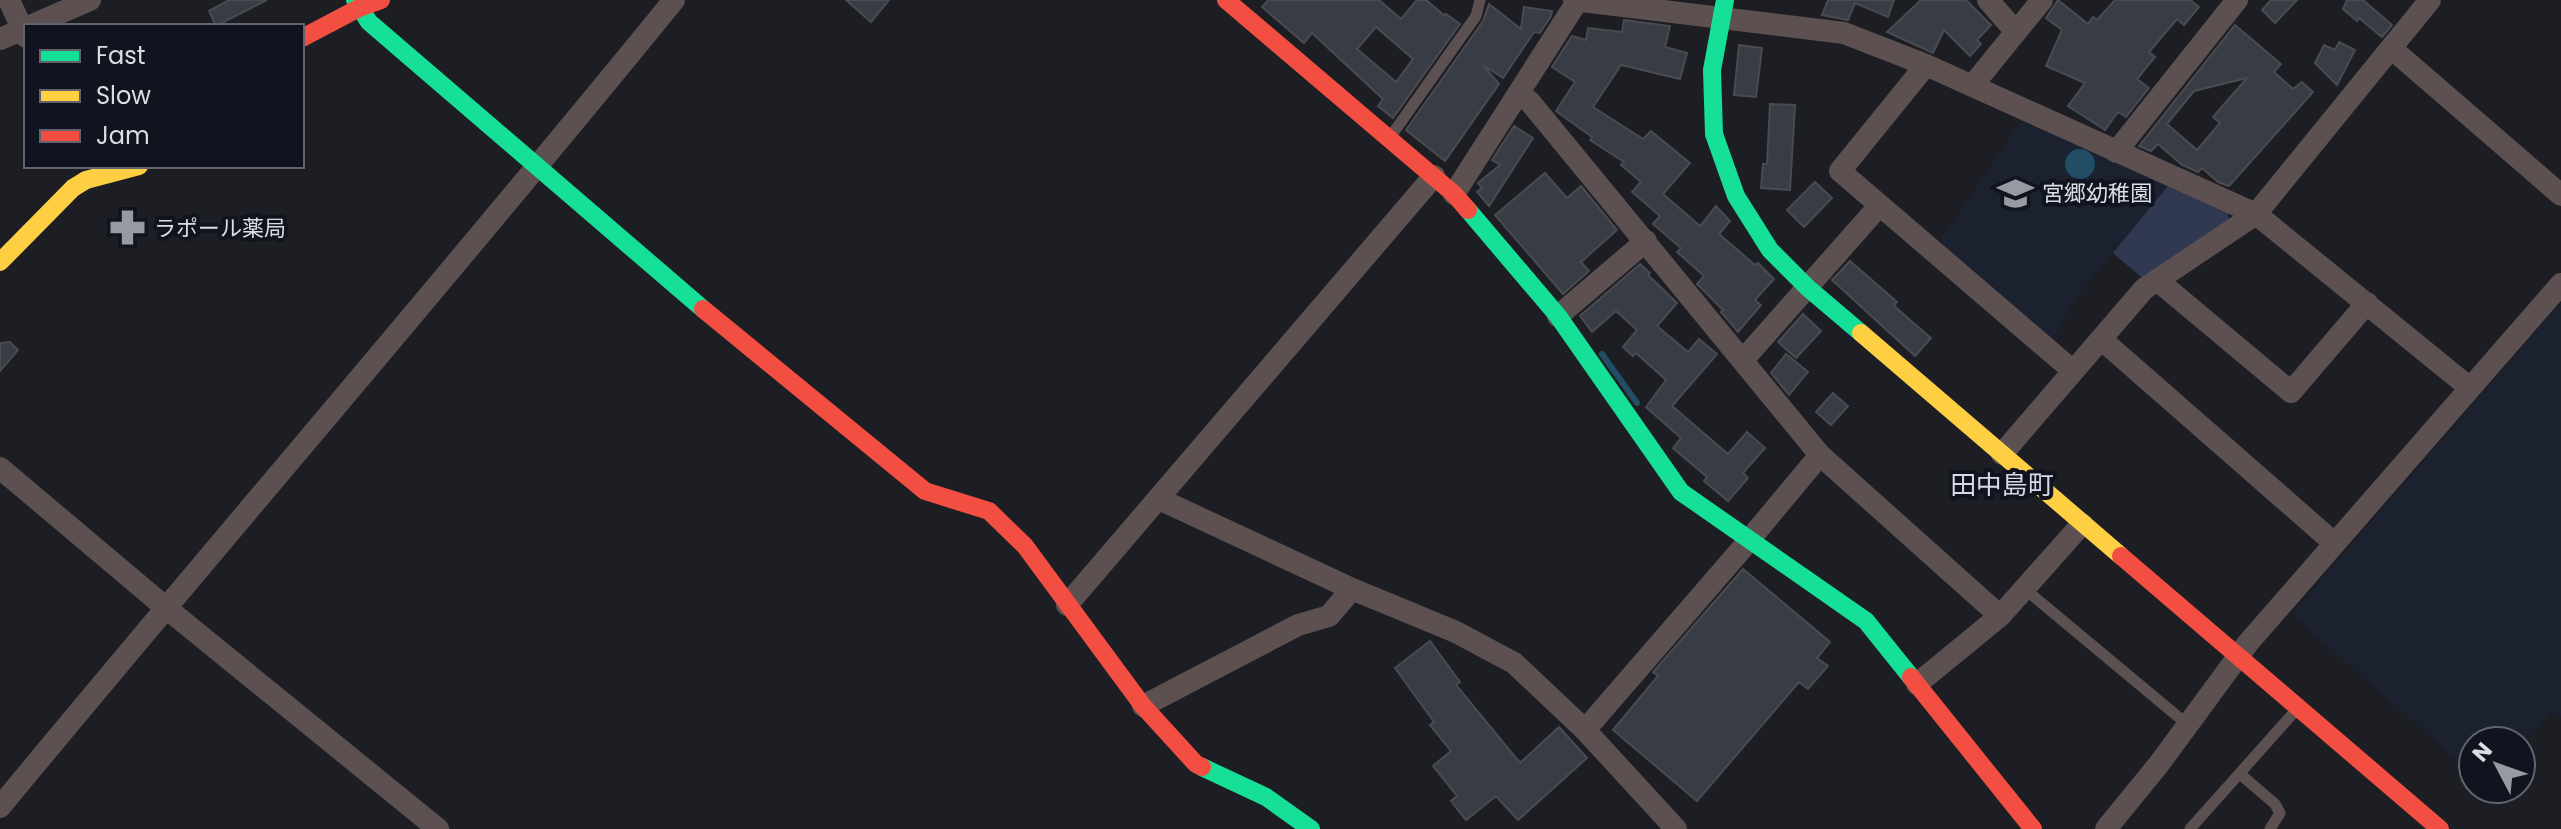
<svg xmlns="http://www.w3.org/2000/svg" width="2561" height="829" viewBox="0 0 2561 829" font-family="Poppins,'Noto Sans JP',sans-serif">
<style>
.built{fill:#1c2130}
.green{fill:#313952}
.water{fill:#214e65}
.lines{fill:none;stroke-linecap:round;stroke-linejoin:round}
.stream{stroke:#214e65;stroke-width:6}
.building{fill:#383c45;stroke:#494b51;stroke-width:2;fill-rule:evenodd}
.lane{stroke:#5c5051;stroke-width:11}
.street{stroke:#5c5051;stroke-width:22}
.fast{stroke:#16e098;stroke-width:18}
.slow{stroke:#ffcf43;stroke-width:18}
.jam{stroke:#f24e42;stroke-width:18}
.labels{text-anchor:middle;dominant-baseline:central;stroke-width:8;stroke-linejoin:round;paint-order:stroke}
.poi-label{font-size:22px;fill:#dadde5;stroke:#10141e;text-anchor:start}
.quarter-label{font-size:26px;fill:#d4dae9;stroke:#10141e}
</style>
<rect width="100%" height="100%" fill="#1c1e24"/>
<path class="built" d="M2021,121L2168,186L2072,303L2051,344L1936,247Z
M2561,302V718L2553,712L2521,747V741H2473V774L2291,614Z"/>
<path class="green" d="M2168,186L2228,213L2230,225L2146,281L2113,253Z"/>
<path class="water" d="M2065 164a15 15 0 1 1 30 0a15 15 0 1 1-30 0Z"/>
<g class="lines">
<path class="stream" d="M1602,354L1637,403"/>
</g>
<path class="building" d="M229,0H267L216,26L209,11Z
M846,0H889L871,22Z
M1268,0H1379L1401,19L1417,0H1426L1445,16L1446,14L1460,24L1393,118L1378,106L1383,99L1312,33L1304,43L1262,7ZM1376,27L1413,59L1396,82L1357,49Z
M1828,0H1894L1888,17L1855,3L1848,20L1822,15Z
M1921,0H1966L1991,25L1977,40L1981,44L1970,56L1944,30L1933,53L1887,32Z
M2058,0L2088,24L2093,17L2097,20L2115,0H2190L2199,7L2184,25L2177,19L2149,52L2155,57L2137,79L2149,88L2126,117L2118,112L2105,130L2068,106L2085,83L2046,66L2062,30L2046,18Z
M2271,0H2297L2275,23L2262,10Z
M2347,0H2363L2392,25L2382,37L2359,18L2357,21L2343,9Z
M1489,4L1521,29L1524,7L1552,11L1551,16L1540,33L1534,32L1503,78L1483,65L1499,84L1445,161L1406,130L1483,21Z
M1624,20L1670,26L1665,47L1687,53L1680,79L1621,65L1593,107L1643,139L1651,131L1690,163L1663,194L1700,226L1716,206L1730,221L1719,234L1755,265L1758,263L1774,279L1755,300L1761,305L1738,332L1721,312L1723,310L1697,284L1704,276L1677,252L1681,248L1653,224L1660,216L1632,192L1641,182L1621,165L1624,162L1590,140L1592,137L1556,111L1575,82L1552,67L1572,36L1586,40L1588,28L1622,32Z
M2235,25L2281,64L2274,72L2293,89L2302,82L2313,92L2229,186L2218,182L2202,168L2198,172L2182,165L2158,144L2151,151L2139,146ZM2247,78L2213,117L2220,123L2197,150L2167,124L2194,91Z
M2339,42L2355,50L2337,85L2315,63L2324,45L2335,50Z
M1739,45L1762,48L1756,97L1734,95Z
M1770,104L1795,105L1790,190L1761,188L1763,164H1767Z
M1514,126L1533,138L1489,206L1477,192L1482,188L1478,183L1500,165L1492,160Z
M1545,173L1567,198L1581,186L1617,230L1581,262L1589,271L1563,294L1495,215Z
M1815,182L1832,198L1804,227L1787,210Z
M127,211L145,226L129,245L112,231Z
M1850,261L1897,302L1894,306L1931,338L1915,356L1832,280Z
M1640,264L1650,273L1648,275L1677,303L1657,326L1688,352L1699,339L1717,354L1672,406L1728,454L1747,432L1765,448L1743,473L1748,478L1728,501L1704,481L1707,477L1673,448L1681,438L1646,407L1666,380L1636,353L1633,356L1623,347L1637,330L1616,311L1592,332L1580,316Z
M1803,314L1821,331L1796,358L1778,342Z
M10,342L18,350L0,371V343Z
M1786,354L1808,372L1789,395L1771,373Z
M1833,393L1848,406L1831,425L1816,412Z
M1743,569L1830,642L1817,658L1828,666L1808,689L1799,682L1697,801L1613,730L1658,676L1653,672Z
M1430,641L1460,682L1456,685L1520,763L1559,727L1587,758L1518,820L1496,796L1466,820L1451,801L1457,796L1433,766L1451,751L1430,725L1434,722L1395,668Z"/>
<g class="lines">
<path class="lane" d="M1391,136L1476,16L1480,0
M2026,590L2188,725
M2240,774L2275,804L2280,813L2270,829
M2190,829L2296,710"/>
<path class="street" d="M9,0L26,37
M1574,0L1844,33L1926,65L2256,214L2470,388
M1988,0L2016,32
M30,26L90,0
M0,39L26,28
M2391,48L2561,195
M1926,65L1840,171L2072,370
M1972,86L2042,0
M1519,94L1530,102L1820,455L2000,616
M2116,152L2237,0
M1454,194L1578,0
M2157,280L2291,392L2367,303
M1558,316L1646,241
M2101,339L2334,543
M1743,360L1879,206
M2002,454L2144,289L2256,214L2430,0
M0,468L165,607L438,829
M1159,499L1352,589L1456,632L1514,663L1585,730L1676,829
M1067,605L1434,176
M1917,684L2000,616L2082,524
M1143,706L1298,625L1329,616L1352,589
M1585,730L1740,551L1820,455
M0,807C223,537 453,272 674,0
M2106,829L2159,764L2248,643L2561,284"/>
<path class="fast" d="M355,0L369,22L703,309
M1725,0L1712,70L1714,134L1736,196L1770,250L1808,288L1861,333
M1468,210L1558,316L1681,492L1866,621L1911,677
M1202,767L1266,797L1311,829"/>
<path class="slow" d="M0,262L73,188L86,180L139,166
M1861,333L2121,556"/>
<path class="jam" d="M1226,0L1454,194L1468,210
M302,38L359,8L381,0
M703,309L925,491L989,511L1025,546L1143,706L1196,764L1202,767
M2121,556L2440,829
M1911,677L2033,829"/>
</g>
<defs>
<symbol id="school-bare" viewBox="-9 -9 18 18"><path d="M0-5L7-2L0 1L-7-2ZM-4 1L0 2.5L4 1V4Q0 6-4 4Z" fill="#989aa1" stroke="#10141e" stroke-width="2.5" paint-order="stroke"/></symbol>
<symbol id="pharmacy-bare" viewBox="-9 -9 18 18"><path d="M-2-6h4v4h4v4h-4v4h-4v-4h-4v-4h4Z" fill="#989aa1" stroke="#10141e" stroke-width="2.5" paint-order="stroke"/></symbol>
</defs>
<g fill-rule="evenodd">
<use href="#school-bare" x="1990" y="168" width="51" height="51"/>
<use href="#pharmacy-bare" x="102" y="202" width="51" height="51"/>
</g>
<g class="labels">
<g class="poi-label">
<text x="2042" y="193">宮郷幼稚園</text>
<text x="154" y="228">ラポール薬局</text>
</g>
<g class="quarter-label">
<text x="2002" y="485">田中島町</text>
</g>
</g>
<rect x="24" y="24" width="280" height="144" fill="#10141e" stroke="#61646e" stroke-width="2"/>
<rect x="40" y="50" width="40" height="12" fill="#16e098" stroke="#61646e" stroke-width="2"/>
<text x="96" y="64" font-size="24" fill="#dadde5">Fast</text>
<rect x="40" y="90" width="40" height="12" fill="#ffcf43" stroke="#61646e" stroke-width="2"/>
<text x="96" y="104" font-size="24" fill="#dadde5">Slow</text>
<rect x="40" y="130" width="40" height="12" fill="#f24e42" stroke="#61646e" stroke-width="2"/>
<text x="96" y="144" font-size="24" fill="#dadde5">Jam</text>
<g transform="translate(2497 765) rotate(311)"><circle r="38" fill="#10141e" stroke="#61646e" stroke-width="2"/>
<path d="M0-6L14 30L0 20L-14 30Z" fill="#989aa1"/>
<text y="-12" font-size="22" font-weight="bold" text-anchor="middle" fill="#dadde5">N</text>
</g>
</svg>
